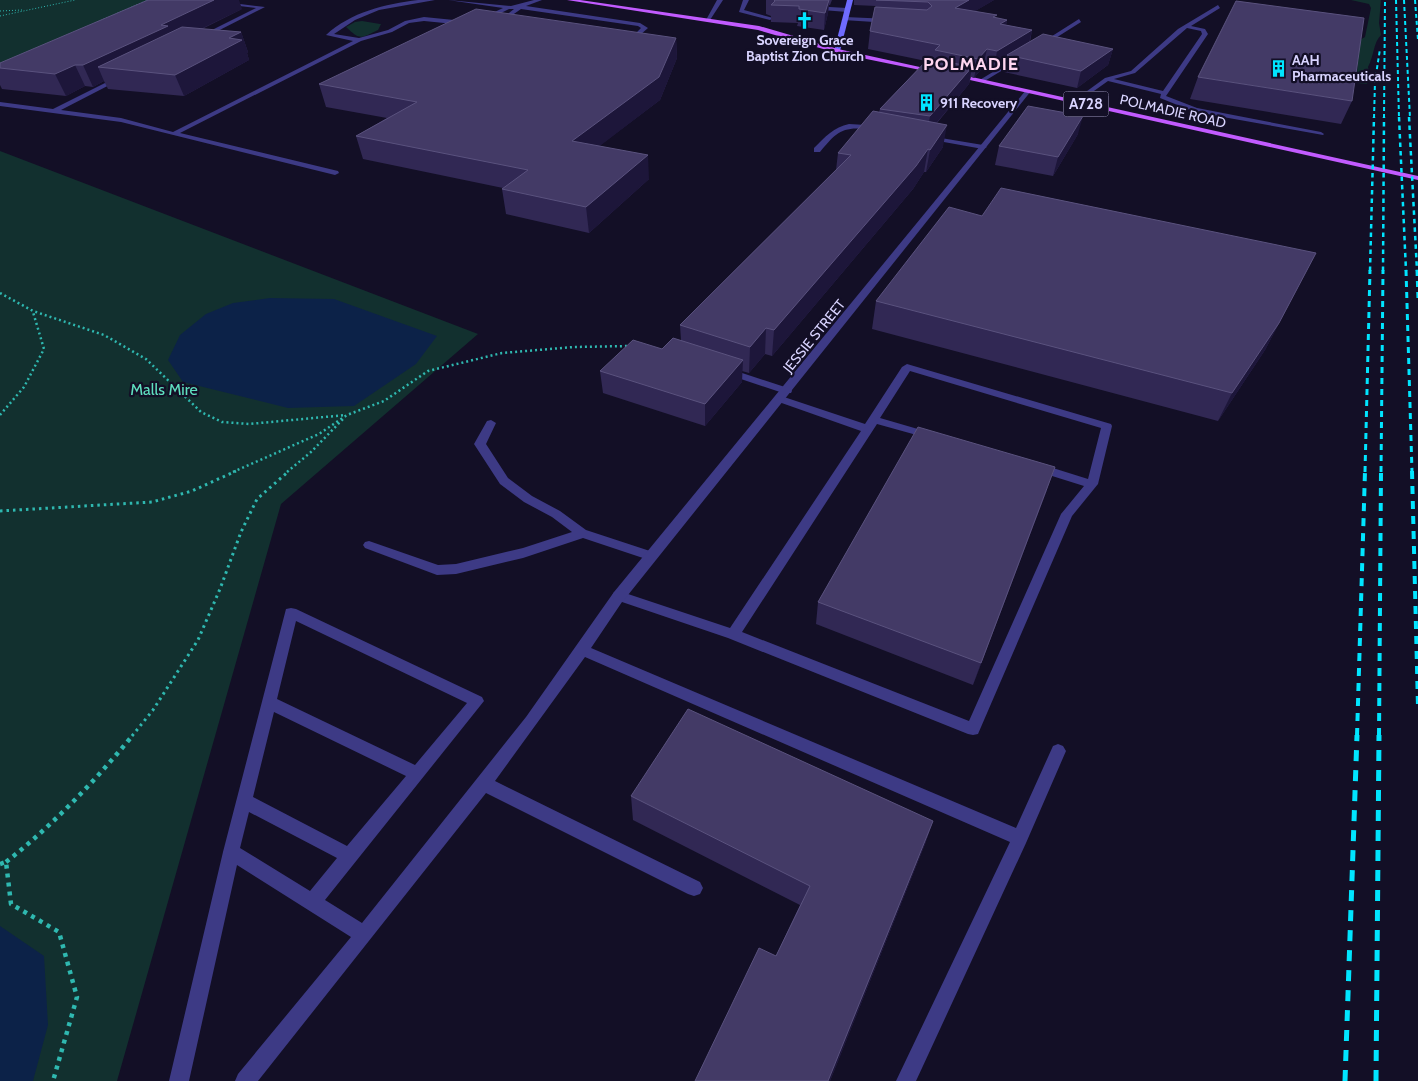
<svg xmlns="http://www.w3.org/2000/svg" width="1418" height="1081" viewBox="0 0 1418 1081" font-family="Cabin,sans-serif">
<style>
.green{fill:#12302f}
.water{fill:#0c2248}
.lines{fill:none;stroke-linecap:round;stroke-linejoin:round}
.path-far3{stroke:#2fb8b0;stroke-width:1;stroke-dasharray:1 2;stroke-linecap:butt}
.path-far2{stroke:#2fb8b0;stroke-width:2.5;stroke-dasharray:2 3;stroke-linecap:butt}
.path-far1{stroke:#2fb8b0;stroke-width:3;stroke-dasharray:2.5 4;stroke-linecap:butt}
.path{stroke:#2fb8b0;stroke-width:4.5;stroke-dasharray:4 5;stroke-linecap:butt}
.lane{fill:#3d3a85;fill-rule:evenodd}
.street{fill:#3d3a85;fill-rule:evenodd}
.secondary{fill:#6f6bff;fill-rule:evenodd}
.primary{fill:#c25bff;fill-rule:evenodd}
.rail-far4{stroke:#00e5ff;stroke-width:2;stroke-dasharray:4 3;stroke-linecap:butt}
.rail-far3{stroke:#00e5ff;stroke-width:2.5;stroke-dasharray:4.5 4;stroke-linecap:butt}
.rail-far2{stroke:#00e5ff;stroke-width:3;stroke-dasharray:6 5;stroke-linecap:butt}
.rail-far1{stroke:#00e5ff;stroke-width:4;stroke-dasharray:8 7;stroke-linecap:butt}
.rail{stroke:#00e5ff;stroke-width:5;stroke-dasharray:11 9;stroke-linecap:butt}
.wall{fill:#312854}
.shaded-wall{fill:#1d163a}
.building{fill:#433a66;stroke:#5a527e}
.labels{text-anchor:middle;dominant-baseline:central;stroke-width:4.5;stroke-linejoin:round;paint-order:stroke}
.far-poi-label{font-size:14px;font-weight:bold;fill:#d9d4ff;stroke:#130f26;text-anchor:start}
.far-street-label{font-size:14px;fill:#d9d4ff;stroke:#130f26}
.shield{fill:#130f26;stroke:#9e99be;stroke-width:1}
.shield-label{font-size:15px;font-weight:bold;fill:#d9d4ff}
.park-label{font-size:16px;fill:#5fe0c0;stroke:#130f26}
.far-district-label{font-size:18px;font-weight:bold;letter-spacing:1px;fill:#ffd6f0;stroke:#130f26}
</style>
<rect width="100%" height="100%" fill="#130f26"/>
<path class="green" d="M0,0H166L0,71Z
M1351,0H1381L1379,23L1381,35C1373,43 1374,56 1368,67L1370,77L1367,84L1356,83L1360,40L1365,37L1371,8L1369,4Z
M362,21L380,24H381L378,30C360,39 360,40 346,27L355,22Z
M0,151L478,334L281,504L117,1081H0Z"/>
<path class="water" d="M270,298L334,299L437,336L416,364L354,406L288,408L183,382L168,360L180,335L206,314L233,303Z
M0,926L44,956L48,1025L33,1081H0Z"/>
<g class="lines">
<path class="path-far3" d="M0,11L22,10
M0,16L75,0
M95,23L148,0"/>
<path class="path-far2" d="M0,293L33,311L104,335L146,359L201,412L222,422L249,424L346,415
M0,415L24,387L44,349L33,312
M233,472L319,434L347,415L384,401L428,371L502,353L574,347L630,346
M287,472L311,452L343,419"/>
<path class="path-far1" d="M0,511L152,502L192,491L236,471
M132,736L153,710L198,640L220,589L241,532L257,499L289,471"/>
<path class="path" d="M6,862C53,825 95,781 133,735
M0,864L6,862L11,904L59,932L77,997L53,1081"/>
<path class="lane" d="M190,0H208L265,7L202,39L200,36L256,8Z
M418,0H435L379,10L355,20L334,34L359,38L388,30L405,21L424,17L474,22L503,8L448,0L511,6L534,0H542L526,6L640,23L648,28L640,35L624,38L508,19L505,16L514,9H509L475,26L424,21L409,23L392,32L361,41L180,133L338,171L339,173L335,175L121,122L0,106V102L53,109L121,75L123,78L61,110L121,118L173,132L353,41L326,35C351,12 385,4 418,0ZM521,9L638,26L641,28L636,33L624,34L511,16Z
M743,0H749L744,10L773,18L770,20L739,12Z
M1218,5L1220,8L1191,26L1205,29L1208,34L1166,96L1197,108L1321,132L1324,134L1323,135L1195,112L1160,98L1161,94L1108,81L1077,103L1072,102L1105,78L1131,71L1178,29ZM1187,28L1201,31L1202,34L1163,91L1114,79L1135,73Z
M812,6L847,8L850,10L847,12L810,9Z
M845,17L890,19L893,21L890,23L843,20Z
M1079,19L1081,22L1043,46L1038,45Z
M1016,58L1021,59L983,82L978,81Z
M849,124L866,125L880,129C876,132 871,130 865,129C841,126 834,135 820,152H814V148C825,137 834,127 849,124Z
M929,136L983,145L987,147L983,149L927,139L925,138Z
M907,364L1111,424L1112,426L1098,484L1072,516L978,734L973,735L968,734L728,638L622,602L591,648L1016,828L1053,746L1058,744L1063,746L1066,751L1026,843L916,1081H896L1010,842L585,657L495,781L700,882L703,888L700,894L694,896L688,894L486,793L258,1081H235L238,1074L351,937L237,865L189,1081H169L223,852L286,609L291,608L296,609L482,697L484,701L325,900L362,923L526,717L614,592L619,591L730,628L861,431L776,401L775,399L776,397H784L865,424L902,367ZM910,371L1101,428L1088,479L1037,463L1031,467L1033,470L1084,486L1061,514L969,721L742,632L877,424L931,439L937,436L935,434L880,418ZM296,621L467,703L415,765L277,699ZM274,712L406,776L347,846L253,797ZM249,812L337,858L310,891L240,848Z
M727,368L791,389L792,391L791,393H783L723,373L722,371Z
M491,420L496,423L486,444L508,478L532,496L560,511L586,530L656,553L658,556L656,559L652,561L583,538L523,558L456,574L437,575L365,548L363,545L365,542L369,541L438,565L456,564L523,548L572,532L552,517L524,502L500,484L474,444L487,421Z"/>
<path class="street" d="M717,0H723L710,20H706Z
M1026,90L1031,91L624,600H614L612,596L614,592Z"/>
<path class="secondary" d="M847,0H853L840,51L837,53L834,51Z"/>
<path class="primary" d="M567,0H580L759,26L838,49L938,71L935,73L837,53L758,30Z
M954,73L1418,176V180L952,76Z"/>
<path class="rail-far4" d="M1396,0L1399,118
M1404,0L1410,118
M1415,0L1418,40
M1374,118L1375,81L1380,49
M1384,118L1385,0"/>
<path class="rail-far3" d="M1399,117L1406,271
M1409,117L1417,271
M1370,271L1374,117
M1383,271L1384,117"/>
<path class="rail-far2" d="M1406,270L1412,472
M1417,270L1418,299
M1365,472L1370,270
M1381,472L1383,270"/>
<path class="rail-far1" d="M1412,471L1418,707
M1357,736L1365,471
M1379,736L1381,471"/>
<path class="rail" d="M1345,1081L1357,735
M1376,1081L1379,735"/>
</g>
<path class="wall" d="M766,0H832L830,5H829L828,13L824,30L797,26L798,23L771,22V16L766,14Z
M854,0H994L975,11L996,18L1007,20L1006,25L1032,30L1030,42L1113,49L1108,65L1077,88L1004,72L1006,62L994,69L983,67L974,78L971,77L969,84L937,123L943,147L926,172H924L913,189L772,356L765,354L749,373L742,371V382L705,426L603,393L600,371L662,349L681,340L680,325L836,170L838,153L879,112L880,109L926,61L868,49L870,31L876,6L854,5Z
M242,9L202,29L241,32L248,52L247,53L249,60L184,96L108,89L104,81L93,87L85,86L66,96L2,89L0,85V63Z
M676,38L677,58L660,100L599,146L649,179L589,233L506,214L502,189L503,188L363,159L356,136L387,118L326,107L319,84Z
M1198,77L1352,101L1341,124L1190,99Z
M1078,134L1053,176L995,165L999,146Z
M982,216L1316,253L1265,350L1218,421L872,329L876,301Z
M1047,490L973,685L816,624L818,602Z
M631,796L933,821L925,844L830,1081H695L776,956L800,905L633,820Z"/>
<path class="shaded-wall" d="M214,0H239L242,9L174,42L98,67L104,81L93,87L83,65L161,25Z
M829,0L828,13L824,30L825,13Z
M969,0H994L952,25L955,8Z
M1007,20L1003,37L1000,24Z
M1032,30L1028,48L1007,55L1006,62L994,69L997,51Z
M241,32L248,52L247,53L249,60L184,96L175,75L229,38Z
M676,38L677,58L660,100L575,165L572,141Z
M987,49L983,67L974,78L978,59Z
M1113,49L1108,65L1077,88L1081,71Z
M75,65L85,86L66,96L55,74Z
M972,67L969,84L927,134L930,116Z
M1083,116L1078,134L1053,176L1058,157Z
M947,125L943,147L926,172L930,150Z
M928,149L924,172L913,189L772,356L774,330Z
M648,155L649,179L589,233L586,207Z
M1316,253L1265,350L1218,421L1232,393Z
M766,328L765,354L749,373L750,347Z
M743,360L742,382L705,426V404Z
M1055,467L1047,490L973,685L981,663Z
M933,821L925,844L830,1081H828Z"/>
<path class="building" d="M148,0H214L161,25L168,26L83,65H75L55,74L0,68V63Z
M774,0H829L825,13L799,9V6L771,5L775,1Z
M876,0H969L955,8L997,15L993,17L1007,20L1000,24L1032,30L997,51L987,49L978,59L935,50L940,45L870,31L875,7L927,10L932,6L928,2Z
M1236,1L1364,18L1352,101L1198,77Z
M476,9L676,38L659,77L572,141L648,155L586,207L502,189L528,170L356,136L417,102L319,84Z
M182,27L241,32L229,38L242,40L175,75L98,67Z
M1043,34L1113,49L1081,71L1007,55Z
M929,58L972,67L930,116L880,109Z
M1028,106L1083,116L1058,157L999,146Z
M873,111L947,125L930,150L928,149L916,166L774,330L766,328L750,347L680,325L851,155L838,153Z
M1001,188L1316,253L1279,323L1232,393L876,301L949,207L982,216Z
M673,338L743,360L705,404L600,371L633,340L662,349Z
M918,427L1055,467L981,663L818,602Z
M688,709L933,821L828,1081H695L759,948L776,956L810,886L631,796Z"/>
<defs>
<symbol id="church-bare" viewBox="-9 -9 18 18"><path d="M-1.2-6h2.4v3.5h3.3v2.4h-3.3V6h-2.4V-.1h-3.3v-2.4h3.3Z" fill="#00e5ff" stroke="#130f26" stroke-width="2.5" paint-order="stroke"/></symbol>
<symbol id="building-bare" viewBox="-9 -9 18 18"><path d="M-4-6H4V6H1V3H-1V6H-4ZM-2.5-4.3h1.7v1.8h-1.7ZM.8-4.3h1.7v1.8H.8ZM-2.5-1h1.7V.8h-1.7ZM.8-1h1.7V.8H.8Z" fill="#00e5ff" stroke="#130f26" stroke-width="2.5" paint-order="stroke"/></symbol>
</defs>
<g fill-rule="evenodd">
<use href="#church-bare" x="792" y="8" width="25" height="25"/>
<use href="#building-bare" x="1266" y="56" width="25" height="25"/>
<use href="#building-bare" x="914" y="90" width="25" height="25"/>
</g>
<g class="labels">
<g class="far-poi-label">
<text x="805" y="40" text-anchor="middle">Sovereign Grace<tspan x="805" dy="16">Baptist Zion Church</tspan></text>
<text x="1292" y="60">AAH<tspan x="1292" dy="16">Pharmaceuticals</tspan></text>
<text x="940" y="103">911 Recovery</text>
</g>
<g class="far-street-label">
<text transform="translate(1173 111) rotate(13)">POLMADIE ROAD</text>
<text transform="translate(814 336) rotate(-51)">JESSIE STREET</text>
</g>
<rect class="shield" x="1063.5" y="91.5" width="45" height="25" rx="4"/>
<g class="shield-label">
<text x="1086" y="104">A728</text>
</g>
<g class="park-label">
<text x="164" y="389">Malls Mire</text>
</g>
<g class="far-district-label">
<text x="971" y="64">POLMADIE</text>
</g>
</g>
</svg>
